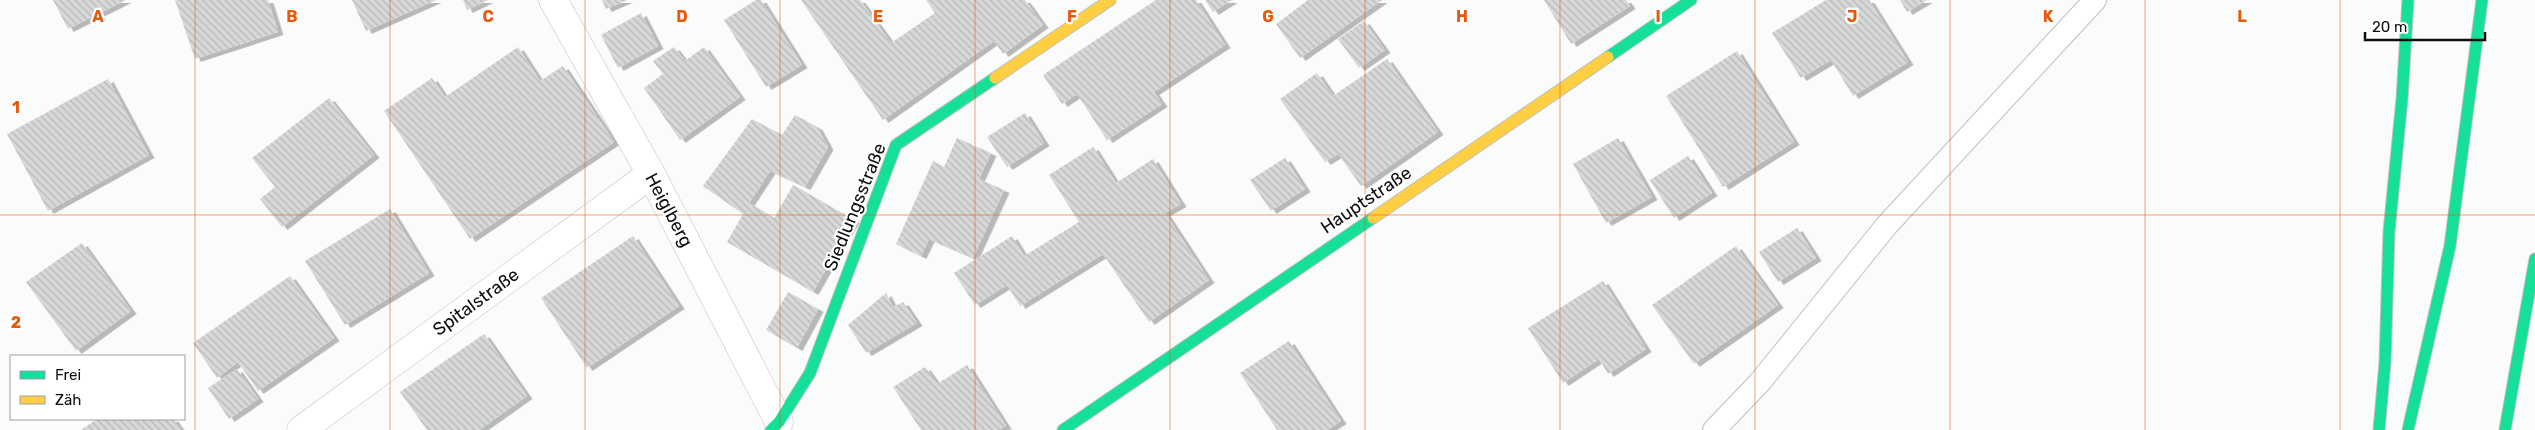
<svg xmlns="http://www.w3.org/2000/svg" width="2535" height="430" viewBox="0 0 2535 430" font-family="Rubik,sans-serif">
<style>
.building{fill:url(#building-back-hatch);filter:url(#shadow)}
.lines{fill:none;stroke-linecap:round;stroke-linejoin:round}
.lane-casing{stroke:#bfc1c0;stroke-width:24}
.street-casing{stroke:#bfc1c0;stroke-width:29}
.fast-casing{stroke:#bfc1c0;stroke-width:13}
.slow-casing{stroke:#bfc1c0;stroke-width:13}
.lane{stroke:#fefffe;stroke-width:22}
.street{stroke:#fefffe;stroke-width:28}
.fast{stroke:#16e098;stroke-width:11}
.slow{stroke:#ffcf43;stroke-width:11}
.grid{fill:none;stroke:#e8590c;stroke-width:1;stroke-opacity:0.55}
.labels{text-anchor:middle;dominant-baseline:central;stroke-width:4.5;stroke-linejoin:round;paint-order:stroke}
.street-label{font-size:18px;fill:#0d0e0e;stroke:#fff}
.grid-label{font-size:16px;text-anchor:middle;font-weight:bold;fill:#e8590c;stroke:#fff;stroke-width:4.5;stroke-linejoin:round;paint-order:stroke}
</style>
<defs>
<pattern id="building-back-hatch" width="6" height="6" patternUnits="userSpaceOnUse" patternTransform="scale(1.25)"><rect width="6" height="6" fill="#d7d9d8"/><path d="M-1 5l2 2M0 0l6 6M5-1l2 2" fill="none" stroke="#b7b9b8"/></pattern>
<filter id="shadow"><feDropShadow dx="5.5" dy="3" stdDeviation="0" flood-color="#0004"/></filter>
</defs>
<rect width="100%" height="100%" fill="#f9fcfb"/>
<path class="building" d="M53,0H126L68,29Z
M175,0H268L278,32L195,59Z
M352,0H436L366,31Z
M463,0H488L467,10Z
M602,0H627L606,9Z
M756,0H761L802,65L766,87L724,20Z
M801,0H860L891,43L935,13L926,0H1025L1043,25L1003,54L994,41L883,120Z
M1156,0H1196L1225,45L1154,92L1162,104L1107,140L1077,94L1062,104L1043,75Z
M1205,0H1232L1213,12Z
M1308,0H1382L1300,58L1276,24Z
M1544,0H1626L1630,6L1571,44Z
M1826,0H1869L1908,62L1853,96L1831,60L1801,78L1772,33Z
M1900,0H1927L1907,12Z
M641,13L658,46L618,68L601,35Z
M1364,21L1385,50L1359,68L1338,39Z
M518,47L540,81L563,66L614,142L470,239L384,111L432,78L445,97Z
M674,47L685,61L704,47L740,97L680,140L644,88L663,74L653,61Z
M1737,51L1794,142L1723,187L1666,96Z
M1387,59L1438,132L1361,186L1338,154L1325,162L1280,99L1317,73L1333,96Z
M108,79L149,155L48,211L7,134Z
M329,98L374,155L282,227L260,199L275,187L252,158Z
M1025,113L1044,143L1007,167L987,137Z
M795,115L817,127L828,147L805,187L770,171L749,203L774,218L793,185L854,220L813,292L727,242L743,214L703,186L752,119L782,135Z
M957,138L991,153L979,179L1004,190L973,258L929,239L921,256L896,244L933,161L944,167Z
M1618,138L1652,197L1606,223L1573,164Z
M1093,147L1116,183L1153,159L1181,204L1165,213L1209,280L1149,322L1103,254L1020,306L1007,285L975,305L954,273L1012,236L1024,256L1079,222L1049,175Z
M1688,156L1712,193L1674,218L1650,180Z
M1285,158L1305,189L1271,211L1250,180Z
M390,209L429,273L345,325L305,261Z
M1797,228L1816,258L1778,282L1759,252Z
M633,236L679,306L587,368L541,298Z
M82,243L131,311L76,351L26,282Z
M1736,246L1778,305L1694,364L1652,305Z
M290,276L334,338L258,391L238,362L217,378L193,343Z
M1603,281L1646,349L1608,374L1599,359L1563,383L1528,328Z
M788,292L818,309L797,348L766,330Z
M886,293L893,307L903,302L917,323L866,353L848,325Z
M484,334L527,396L479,430H427L400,392Z
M1289,341L1341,421L1327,430H1277L1240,373Z
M967,365L1006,426L999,430H921L893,387L925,367L937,384Z
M237,369L258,399L229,419L208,388Z
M97,419H173L181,430H81Z"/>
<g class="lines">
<defs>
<path id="lane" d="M1714,430L1760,382L1887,225L2095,0"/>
<path id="street" d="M553,0L651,174L779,422
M301,430L651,174"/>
<path id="fast" d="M1608,57L1691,0
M771,430L779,422L810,373L896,145L995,78
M1063,430L1373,218
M2379,430L2385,363L2389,232L2402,99L2408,0
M2408,430L2450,246L2482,0
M2505,430L2535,259"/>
<path id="slow" d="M995,78L1110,0
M1373,218L1608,57"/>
</defs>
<use href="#lane" class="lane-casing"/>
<use href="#street" class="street-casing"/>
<use href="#fast" class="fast-casing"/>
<use href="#slow" class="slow-casing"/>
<use href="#lane" class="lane"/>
<use href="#street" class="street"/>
<use href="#fast" class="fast"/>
<use href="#slow" class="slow"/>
</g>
<path class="grid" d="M195,0V430M390,0V430M585,0V430M780,0V430M975,0V430M1170,0V430M1365,0V430M1560,0V430M1755,0V430M1950,0V430M2145,0V430M2340,0V430M0,215H2535"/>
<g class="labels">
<g class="street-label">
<text transform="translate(1366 200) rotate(-34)">Hauptstraße</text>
<text transform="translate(855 207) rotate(-68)">Siedlungsstraße</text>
<text transform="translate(669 210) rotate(62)">Heiglberg</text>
<text transform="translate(476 302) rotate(-36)">Spitalstraße</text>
</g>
</g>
<g class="grid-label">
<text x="98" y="22">A</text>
<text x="292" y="22">B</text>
<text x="488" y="22">C</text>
<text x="682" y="22">D</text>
<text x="878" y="22">E</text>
<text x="1072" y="22">F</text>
<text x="1268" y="22">G</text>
<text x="1462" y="22">H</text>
<text x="1658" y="22">I</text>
<text x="1852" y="22">J</text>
<text x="2048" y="22">K</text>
<text x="2242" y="22">L</text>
<text x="16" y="113">1</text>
<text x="16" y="328">2</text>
</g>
<rect x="10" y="355" width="175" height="65" fill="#ffffff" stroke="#9e9f9f"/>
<rect x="20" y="371" width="25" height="8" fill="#16e098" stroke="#9e9f9f"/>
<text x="55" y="380" font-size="15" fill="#0d0e0e">Frei</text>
<rect x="20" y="396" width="25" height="8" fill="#ffcf43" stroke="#9e9f9f"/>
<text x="55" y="405" font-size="15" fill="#0d0e0e">Zäh</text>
<path d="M2365 32v8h120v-8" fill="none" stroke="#0d0e0e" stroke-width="2.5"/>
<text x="2372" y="32" font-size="15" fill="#0d0e0e" stroke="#ffffff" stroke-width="4" paint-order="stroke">20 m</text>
</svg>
